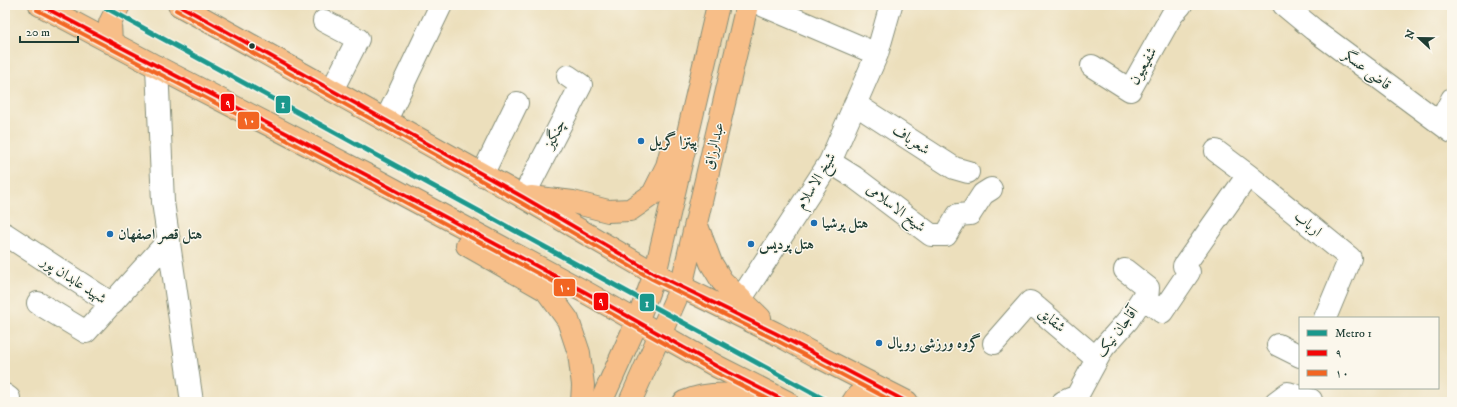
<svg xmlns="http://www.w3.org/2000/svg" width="1457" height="407" viewBox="0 0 1457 407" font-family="'IM FELL DW Pica',Amiri,serif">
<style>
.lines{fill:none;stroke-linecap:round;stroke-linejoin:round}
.minor-casing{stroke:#868e78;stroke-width:24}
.primary-casing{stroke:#868e78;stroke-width:24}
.minor{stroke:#fff;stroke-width:22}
.primary{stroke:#f7be88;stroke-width:22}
.bus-1-casing{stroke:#fbf7ec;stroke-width:7}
.bus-2-casing{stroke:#fbf7ec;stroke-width:7}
.bus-1{stroke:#f40606;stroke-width:4}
.bus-2{stroke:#f26522;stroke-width:4}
.metro-1-casing{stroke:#fbf7ec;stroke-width:8}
.metro-1{stroke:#1a988c;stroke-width:5}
.bus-dot{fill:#1f3d34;stroke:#fbf7ec;stroke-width:1.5}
.poi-dot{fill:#1f6fb2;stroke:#fbf7ec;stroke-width:1.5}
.labels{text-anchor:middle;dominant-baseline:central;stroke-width:3;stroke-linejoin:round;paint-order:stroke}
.street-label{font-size:15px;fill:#1f3d34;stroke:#fbf7ec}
.poi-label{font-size:15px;font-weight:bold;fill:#1f3d34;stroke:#fbf7ec;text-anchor:start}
.line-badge{stroke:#fbf7ec;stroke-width:1.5}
.badge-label{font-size:11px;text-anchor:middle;font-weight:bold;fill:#fff}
</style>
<rect width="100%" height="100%" fill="#fbf7ec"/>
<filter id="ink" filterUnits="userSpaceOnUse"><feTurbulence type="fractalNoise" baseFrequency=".025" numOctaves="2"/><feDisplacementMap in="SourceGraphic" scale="8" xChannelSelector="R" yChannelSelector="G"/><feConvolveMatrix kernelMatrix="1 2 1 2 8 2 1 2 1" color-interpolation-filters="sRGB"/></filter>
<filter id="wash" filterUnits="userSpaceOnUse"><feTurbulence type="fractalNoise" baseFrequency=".012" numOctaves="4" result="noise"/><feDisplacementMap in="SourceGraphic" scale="16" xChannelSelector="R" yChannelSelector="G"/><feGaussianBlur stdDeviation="0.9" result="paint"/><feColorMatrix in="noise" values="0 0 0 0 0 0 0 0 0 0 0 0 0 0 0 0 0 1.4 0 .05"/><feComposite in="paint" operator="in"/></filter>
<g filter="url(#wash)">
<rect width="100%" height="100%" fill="#ecdfbc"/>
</g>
<g filter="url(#ink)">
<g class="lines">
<defs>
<path id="minor" d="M762,5L877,54
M1284,5L1313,29L1452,132
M324,21L358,39L332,90
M1092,66L1130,90L1172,15L1181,5
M157,67L163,202L192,402
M855,104L954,168L968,172
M386,120L441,5
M1440,123L1452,99
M1216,151L1248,175L1350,258L1325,318
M830,162L854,177L931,235H946L958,215L970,214L983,194L991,189
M482,175L517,103
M523,197L581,85L568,76
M5,234L112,304
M1125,270L1148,288L1147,300
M740,300L830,162L877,54L891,5
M38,303L86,332L169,240
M994,343L1030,302L1097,359
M1278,345L1300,356
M5,395L9,398L6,402
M1063,402L1077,396L1103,348L1128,320L1143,297L1162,312L1189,272L1184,266L1248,175
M1276,402L1288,393L1311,400"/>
<path id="primary" d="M40,5L157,67L376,180L585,292L718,367L787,402
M179,5L523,197L655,274L775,333L819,357L907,402
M111,43L110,23L119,5
M531,197L573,202L608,211L630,210L653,194L667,166L672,147
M696,223L711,263L722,281L760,318
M467,245L546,290L568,320L579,353L583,385L582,402
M601,402L637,322L655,274L718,5
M630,402L681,287L747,5
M684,402C712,390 741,395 770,400
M853,402C859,391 868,390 880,388"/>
</defs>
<use href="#minor" class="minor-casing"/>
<use href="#primary" class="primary-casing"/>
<use href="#minor" class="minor"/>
<use href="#primary" class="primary"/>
<defs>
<path id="bus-1" d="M40,5L376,180L585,292L718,367L787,402
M179,5L523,197L655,274L775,333L907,402"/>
<path id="bus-2" d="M37,10L373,185L582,297L715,372L774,402
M176,10L520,202L652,279L772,338L894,402"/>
</defs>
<use href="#bus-1" class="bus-1-casing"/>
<use href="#bus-2" class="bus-2-casing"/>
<use href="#bus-1" class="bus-1"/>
<use href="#bus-2" class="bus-2"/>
<defs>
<path id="metro-1" d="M101,5L829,402"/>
</defs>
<use href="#metro-1" class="metro-1-casing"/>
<use href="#metro-1" class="metro-1"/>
</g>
</g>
<circle class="bus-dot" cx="252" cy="46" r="3.5"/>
<g class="poi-dot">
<circle cx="641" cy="141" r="4"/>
<circle cx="814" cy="223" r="4"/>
<circle cx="110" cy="234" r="4"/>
<circle cx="751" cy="244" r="4"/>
<circle cx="879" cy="343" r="4"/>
</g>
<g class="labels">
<g class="street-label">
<text transform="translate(1143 66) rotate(-60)">شفیعیون</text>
<text transform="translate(1367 70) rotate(37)">قاضی عسگر</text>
<text transform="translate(555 134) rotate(-63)">چنگیز</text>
<text transform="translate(911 140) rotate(33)">شعرباف</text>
<text transform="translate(714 146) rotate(-77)">عبدالرزاق</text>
<text transform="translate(816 181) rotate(-59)">شیخ الاسلام</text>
<text transform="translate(896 208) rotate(37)">شیخ الاسلامی</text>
<text transform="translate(1308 224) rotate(39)">ارباب</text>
<text transform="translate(74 280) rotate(33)">شهید عابدان پور</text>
<text transform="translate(1052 320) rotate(40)">شقایق</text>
<text transform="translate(1117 332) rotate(-53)">آقاجان نیک</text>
</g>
<g class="poi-label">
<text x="649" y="141">پیتزا گریل</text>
<text x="822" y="223">هتل پرشیا</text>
<text x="118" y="234">هتل قصر اصفهان</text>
<text x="759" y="244">هتل پردیس</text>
<text x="887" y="343">گروه ورزشی رویال</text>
</g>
</g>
<g class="line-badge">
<rect x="220" y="93" width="15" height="19" rx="4" fill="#f40606"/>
<rect x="275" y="95" width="16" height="19" rx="4" fill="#1a988c"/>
<rect x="237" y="111" width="23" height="19" rx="4" fill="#f26522"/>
<rect x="553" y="278" width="23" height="19" rx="4" fill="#f26522"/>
<rect x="593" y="292" width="16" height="19" rx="4" fill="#f40606"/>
<rect x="639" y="293" width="16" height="19" rx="4" fill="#1a988c"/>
</g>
<g class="badge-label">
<text x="228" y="107">۹</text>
<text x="283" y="108">1</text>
<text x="249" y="124">۱۰</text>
<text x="565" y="291">۱۰</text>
<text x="601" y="305">۹</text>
<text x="647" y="307">1</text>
</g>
<rect width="1457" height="407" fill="none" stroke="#fbf7ec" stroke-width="20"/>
<rect x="1299" y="317" width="140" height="72" fill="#fbf7ec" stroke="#a3ada2"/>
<rect x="1307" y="330" width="20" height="6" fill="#1a988c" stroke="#a3ada2"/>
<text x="1335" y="337" font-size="12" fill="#1f3d34">Metro 1</text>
<rect x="1307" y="350" width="20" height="6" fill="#f40606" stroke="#a3ada2"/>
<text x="1335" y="357" font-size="12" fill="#1f3d34">۹</text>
<rect x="1307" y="370" width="20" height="6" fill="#f26522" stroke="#a3ada2"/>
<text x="1335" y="377" font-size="12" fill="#1f3d34">۱۰</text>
<g transform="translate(1419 38) rotate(292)" stroke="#fbf7ec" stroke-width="3" paint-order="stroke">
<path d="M0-3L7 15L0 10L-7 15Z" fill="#1f3d34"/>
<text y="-6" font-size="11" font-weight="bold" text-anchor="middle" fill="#1f3d34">N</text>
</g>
<path d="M20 36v6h58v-6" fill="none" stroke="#1f3d34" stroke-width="2"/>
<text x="26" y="36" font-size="12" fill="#1f3d34" stroke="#fbf7ec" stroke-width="3" paint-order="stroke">20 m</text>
</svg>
